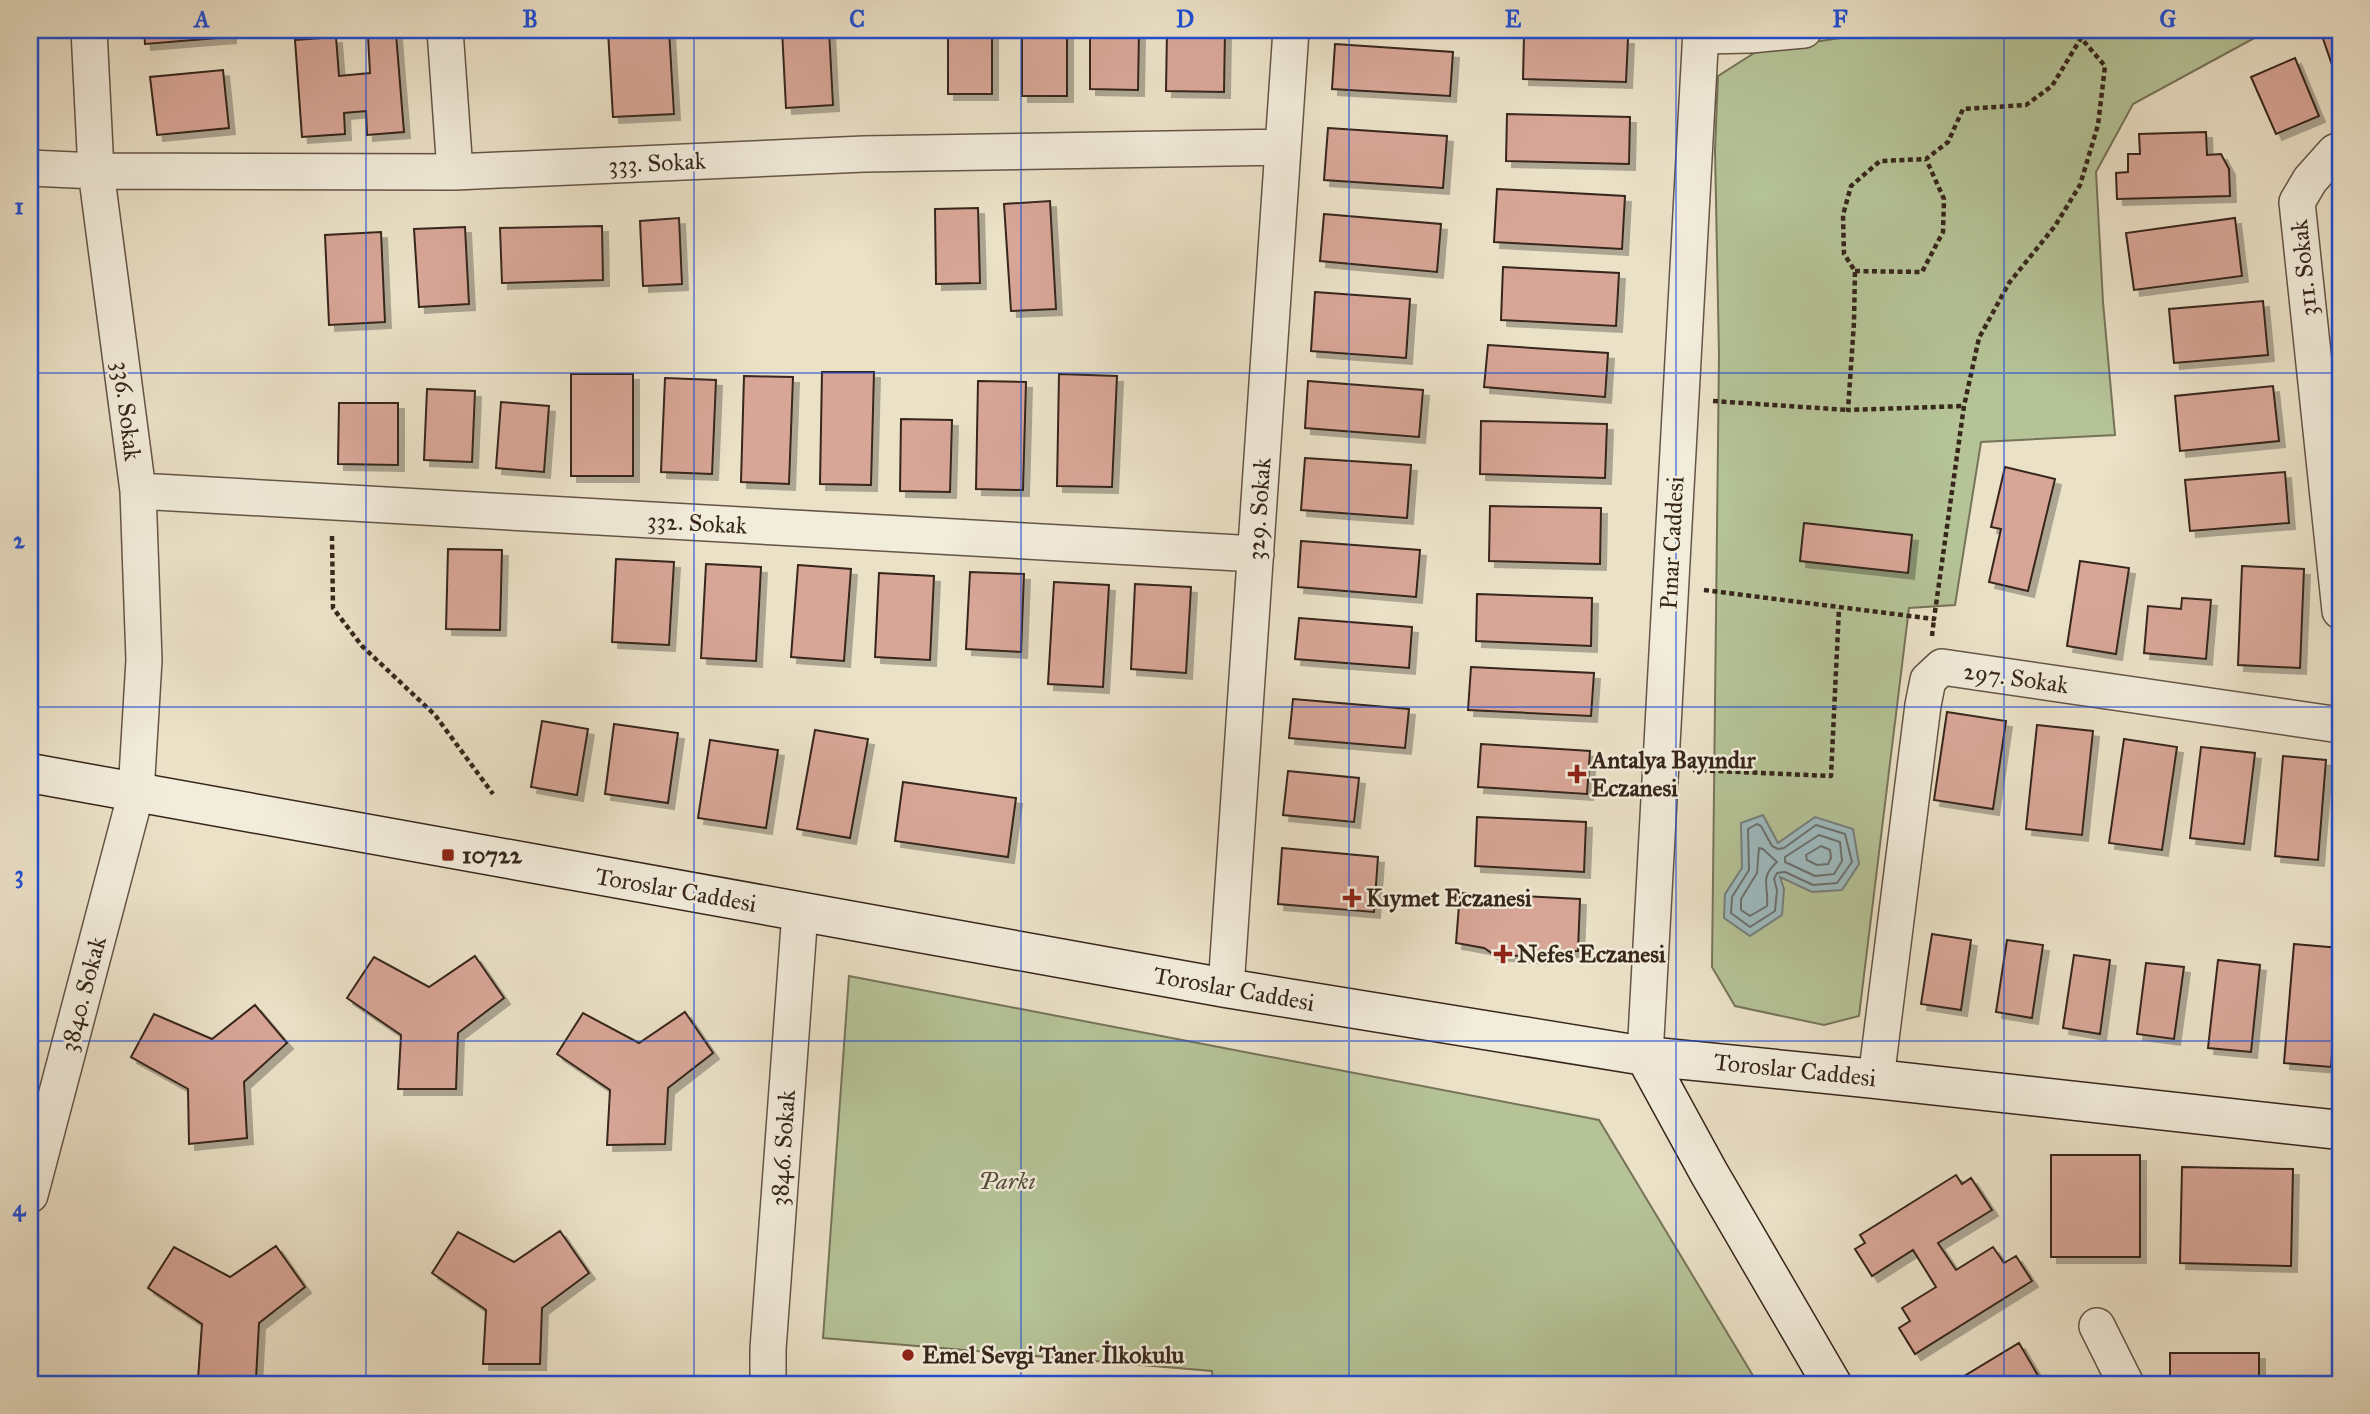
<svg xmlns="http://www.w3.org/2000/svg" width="2370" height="1414" viewBox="0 0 2370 1414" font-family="'IM FELL Great Primer',serif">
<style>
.green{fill:#b5c397;stroke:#767459;stroke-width:2}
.water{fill:#9ebbc0;stroke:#757f7e;stroke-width:2}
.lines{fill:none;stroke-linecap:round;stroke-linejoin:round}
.shore{stroke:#6a706e;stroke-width:2}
.building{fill:#d8a697;stroke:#37261b;stroke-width:2;filter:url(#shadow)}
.street-casing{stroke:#645546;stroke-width:38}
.secondary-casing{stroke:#37261b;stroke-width:41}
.path{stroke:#37261b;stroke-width:4.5;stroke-dasharray:5 3.5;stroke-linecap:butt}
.street{stroke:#f2ecdb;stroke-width:35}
.secondary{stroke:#f2ecdb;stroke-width:38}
.grid{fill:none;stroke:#1d4ed8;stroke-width:2;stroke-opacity:0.55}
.poi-dot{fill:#8f2418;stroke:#f2ecdb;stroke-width:2.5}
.labels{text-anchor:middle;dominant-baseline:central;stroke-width:5;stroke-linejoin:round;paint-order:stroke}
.street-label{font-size:24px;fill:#37261b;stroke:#f2ecdb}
.poi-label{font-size:24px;font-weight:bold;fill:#37261b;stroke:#f2ecdb;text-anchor:start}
.park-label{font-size:24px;font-style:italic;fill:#564d3a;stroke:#f2ecdb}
.neatline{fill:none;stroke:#1d4ed8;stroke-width:2.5}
.grid-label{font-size:23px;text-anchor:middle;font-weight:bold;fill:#1d4ed8}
</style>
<defs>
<filter id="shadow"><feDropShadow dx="6" dy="6" stdDeviation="0" flood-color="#0004"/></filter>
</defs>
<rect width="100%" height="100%" fill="#ebe1c7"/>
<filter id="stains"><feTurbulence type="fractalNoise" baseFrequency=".00286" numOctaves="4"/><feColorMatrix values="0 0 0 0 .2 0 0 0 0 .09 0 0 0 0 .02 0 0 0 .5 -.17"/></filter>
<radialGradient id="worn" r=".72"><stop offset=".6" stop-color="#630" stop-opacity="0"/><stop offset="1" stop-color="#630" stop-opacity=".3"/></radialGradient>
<path class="green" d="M1895,30H2269L2133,104L2096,172L2103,302L2115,435L1981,442L1955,605L1909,608L1859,1016L1824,1025L1735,1006L1712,967L1719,355L1715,150L1718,76L1759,50Z
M849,976L1599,1120L1758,1384H1213L1212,1371L823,1338Z"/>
<path class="water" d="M1763,815L1778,843L1815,817L1853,829L1859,864L1842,890L1812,892L1780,877L1784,889L1782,915L1750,936L1724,918L1725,894L1742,868L1741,823Z"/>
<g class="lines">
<path class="shore" d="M1757,824L1761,826L1772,846L1778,849L1784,848L1816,825L1845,834L1852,862L1837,883L1813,885L1785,872L1777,873L1774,879L1777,890L1775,911L1750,927L1731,913L1732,897L1749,870L1748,829Z
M1819,835L1840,842L1842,861L1834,874L1815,876L1785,862V857Z
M1821,846L1830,850L1831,858L1828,864L1817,865L1807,860L1806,855Z
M1759,848L1763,849L1777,862C1759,878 1769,885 1767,906L1750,916L1741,910V899L1757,873Z"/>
</g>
<path class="building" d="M144,30H230V37L145,44Z
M629,30H669L674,114L613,117L608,31Z
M782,30H829L833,105L786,108Z
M992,30V94H948V31Z
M1022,30H1067V96H1022Z
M1090,30H1139L1138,90L1090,89Z
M1167,30H1225L1224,92L1166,91Z
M2320,30H2340V88Z
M396,34L404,132L367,135L366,111L344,113L345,134L302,137L295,40L336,37L339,76L370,73L368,36Z
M1524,35L1628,38L1626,82L1523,79Z
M1335,44L1453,52L1450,96L1332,89Z
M2295,58L2319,116L2276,134L2251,77Z
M223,70L229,128L157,135L150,77Z
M1507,114L1630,117L1629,164L1506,161Z
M1328,128L1447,136L1443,188L1324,180Z
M2206,132L2207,155L2221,154L2229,169L2230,196L2117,199L2116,173L2128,172V154H2140L2139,134Z
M1497,189L1625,196L1622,249L1494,242Z
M1050,201L1056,309L1011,311L1004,204Z
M978,208L980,283L936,284L935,209Z
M1324,214L1441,224L1437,272L1320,261Z
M679,218L682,284L643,286L640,221Z
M2235,218L2242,276L2134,290L2126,233Z
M602,226L603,280L502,283L500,228Z
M465,227L469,304L419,307L414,229Z
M381,232L385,322L329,325L325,235Z
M1503,267L1619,273L1616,326L1501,320Z
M1315,292L1410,299L1406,358L1311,351Z
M2263,301L2268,355L2174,363L2169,309Z
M1488,345L1608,353L1605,397L1484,387Z
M822,372H874L871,485L820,484Z
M571,374H633V476H571Z
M1059,374L1117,376L1112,487L1057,486Z
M744,376L793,377L789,484L741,482Z
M665,378L716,380L712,474L661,472Z
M978,381L1026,382L1023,490L976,489Z
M1308,381L1423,390L1419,437L1305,428Z
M2273,386L2279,441L2180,451L2175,396Z
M427,389L475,391L472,462L424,460Z
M501,402L549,406L544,472L496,468Z
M339,403H398V465L338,464Z
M901,419L952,420L950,492L900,491Z
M1481,421L1607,424L1605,478L1480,474Z
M1305,458L1411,465L1407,518L1301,510Z
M2005,467L2055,479L2028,591L1989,582L2001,529L1991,527Z
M2285,472L2289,523L2190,531L2185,480Z
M1490,506L1601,508L1600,564L1489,561Z
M1804,523L1912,535L1908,573L1800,561Z
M1301,541L1420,550L1416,597L1298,587Z
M448,549L502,550L500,630L446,629Z
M616,559L674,562L669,645L612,642Z
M2080,561L2129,568L2116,654L2067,646Z
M706,564L761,567L756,661L701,658Z
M798,565L851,569L844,661L791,657Z
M2242,566L2304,569L2300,668L2238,665Z
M970,572L1024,574L1021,652L966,649Z
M879,573L934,576L930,660L875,657Z
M1054,582L1109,585L1103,687L1048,684Z
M1135,584L1191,587L1186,673L1131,669Z
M1477,594L1592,598L1591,646L1476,641Z
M2182,598L2211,600L2206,659L2144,653L2148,606L2181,609Z
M1299,618L1412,627L1409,668L1295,659Z
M1471,667L1594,673L1591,716L1468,710Z
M1293,699L1409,709L1405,748L1289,738Z
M1947,712L2006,721L1993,809L1934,800Z
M542,721L588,729L577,795L531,787Z
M614,724L678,733L668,803L605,794Z
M2037,725L2093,731L2082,835L2026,829Z
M815,730L868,739L850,838L797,829Z
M2124,739L2177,747L2162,850L2109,843Z
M710,740L778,750L766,828L698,818Z
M1481,744L1590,751L1587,794L1478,787Z
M2201,747L2255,753L2244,844L2190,838Z
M2283,756L2326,760L2318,860L2275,856Z
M1288,771L1359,778L1354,822L1283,815Z
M903,782L1016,798L1008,857L895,841Z
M1477,817L1586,822L1584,872L1475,866Z
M1282,848L1378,857L1374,912L1278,904Z
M1460,893L1580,899L1578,951H1555L1544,958L1493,954L1484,948L1456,943Z
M1932,934L1971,940L1961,1010L1921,1004Z
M2007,940L2043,945L2032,1018L1996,1012Z
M2294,944L2340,948L2331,1067L2284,1063Z
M2074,955L2110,960L2100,1034L2063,1028Z
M475,956L504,998L458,1033L456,1089H398L401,1035L347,998L374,957L429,987Z
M2218,960L2260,965L2251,1052L2208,1048Z
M2146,963L2184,967L2174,1039L2137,1034Z
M255,1005L287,1043L244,1082L247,1138L189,1144L188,1089L131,1057L154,1014L212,1039Z
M685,1012L713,1053L668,1088L665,1144L607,1145L610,1090L557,1054L583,1013L639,1043Z
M2051,1155H2140V1257H2051Z
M2182,1167L2293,1169L2291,1266L2180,1263Z
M1956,1175L1962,1184L1971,1178L1992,1210L1938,1243L1956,1270L1993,1247L2004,1263L2016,1256L2032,1281L1915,1354L1899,1328L1910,1321L1902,1308L1936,1287L1913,1250L1872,1276L1855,1249L1865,1243L1860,1235Z
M560,1231L589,1273L542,1308L540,1364H483L486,1310L432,1273L458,1232L514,1262Z
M276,1246L305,1287L259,1323L256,1379H198L202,1324L148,1288L174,1247L230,1277Z
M2019,1343L2043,1384H1951Z
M2170,1353H2259V1384H2170Z
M1046,1379V1384H896V1380Z"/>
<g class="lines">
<defs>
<path id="street" d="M445,30L455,172
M1701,36L1751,35L1804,30
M2340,150L2335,152L2310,180L2297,202L2340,611
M30,168L96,171L455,172L864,154L1283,147
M138,491L1256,554
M1226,988L1291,30
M1645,1056L1701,30
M1876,1079L1923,705L1928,680L1942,667L2340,725
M30,1195L136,793L144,660L138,491L96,171L89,30
M2097,1326L2126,1384
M768,1384V1349L800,912"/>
<path id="secondary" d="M30,773L1226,988L1645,1056L1876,1079L2340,1130
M1645,1056L1709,1173L1832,1384"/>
</defs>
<use href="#street" class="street-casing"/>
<use href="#secondary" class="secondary-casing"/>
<path class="path" d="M2069,30L2081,38L2087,30
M1855,271L1922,272L1943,232L1944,199L1926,159
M1713,401L1848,410
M332,536L333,608L362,646L435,715L493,794
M1704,590L1934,619L1964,406L1979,338L2009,283L2055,226L2080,185L2098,125L2105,66L2081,38L2052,86L2026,105L1963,109L1948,142L1926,159L1880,161L1851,186L1843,215L1844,254L1855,271L1854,322L1848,410L1964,406
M1932,636L1934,619
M1693,770L1831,776L1839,608"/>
<use href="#street" class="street"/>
<use href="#secondary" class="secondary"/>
</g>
<path class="grid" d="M366,30V1384M694,30V1384M1021,30V1384M1349,30V1384M1676,30V1384M2004,30V1384M30,373H2340M30,707H2340M30,1041H2340"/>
<g class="poi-dot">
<path d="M1573.5 763.5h7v7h7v7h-7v7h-7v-7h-7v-7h7z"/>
<rect x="441" y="848" width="14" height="14" rx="3.5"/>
<path d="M1348.5 887.5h7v7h7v7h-7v7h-7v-7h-7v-7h7z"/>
<path d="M1499.5 943.5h7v7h7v7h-7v7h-7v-7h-7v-7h7z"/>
<circle cx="908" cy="1355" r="7"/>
</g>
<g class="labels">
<g class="street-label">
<text transform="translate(657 163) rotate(-3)">333. Sokak</text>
<text transform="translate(2304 268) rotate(-96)">311. Sokak</text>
<text transform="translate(127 411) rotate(83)">336. Sokak</text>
<text transform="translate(1259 509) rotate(-86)">329. Sokak</text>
<text transform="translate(697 523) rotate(3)">332. Sokak</text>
<text transform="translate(1672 543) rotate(-87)">Pınar Caddesi</text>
<text transform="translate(2016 678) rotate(8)">297. Sokak</text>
<text transform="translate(676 890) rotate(10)">Toroslar Caddesi</text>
<text transform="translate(1234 989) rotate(10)">Toroslar Caddesi</text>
<text transform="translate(83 994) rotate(-75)">3840. Sokak</text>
<text transform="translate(1795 1070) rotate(6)">Toroslar Caddesi</text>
<text transform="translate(783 1148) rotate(-86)">3846. Sokak</text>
</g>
<g class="poi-label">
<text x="1591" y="760">Antalya Bayındır<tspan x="1591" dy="28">Eczanesi</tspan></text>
<text x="462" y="855">10722</text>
<text x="1366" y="898">Kıymet Eczanesi</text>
<text x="1517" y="954">Nefes Eczanesi</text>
<text x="922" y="1355">Emel Sevgi Taner İlkokulu</text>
</g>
<g class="park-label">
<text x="1007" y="1181">Parkı</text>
</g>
</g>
<rect width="2370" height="1414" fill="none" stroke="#ebe1c7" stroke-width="77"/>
<rect x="38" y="38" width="2294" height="1338" class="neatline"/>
<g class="grid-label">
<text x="202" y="27">A</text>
<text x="530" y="27">B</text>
<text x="857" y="27">C</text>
<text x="1185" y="27">D</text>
<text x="1513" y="27">E</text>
<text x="1840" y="27">F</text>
<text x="2168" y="27">G</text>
<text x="19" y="214">1</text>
<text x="19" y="548">2</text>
<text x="19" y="882">3</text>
<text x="19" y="1216">4</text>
</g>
<rect width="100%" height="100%" filter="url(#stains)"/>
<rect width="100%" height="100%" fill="url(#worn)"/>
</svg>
